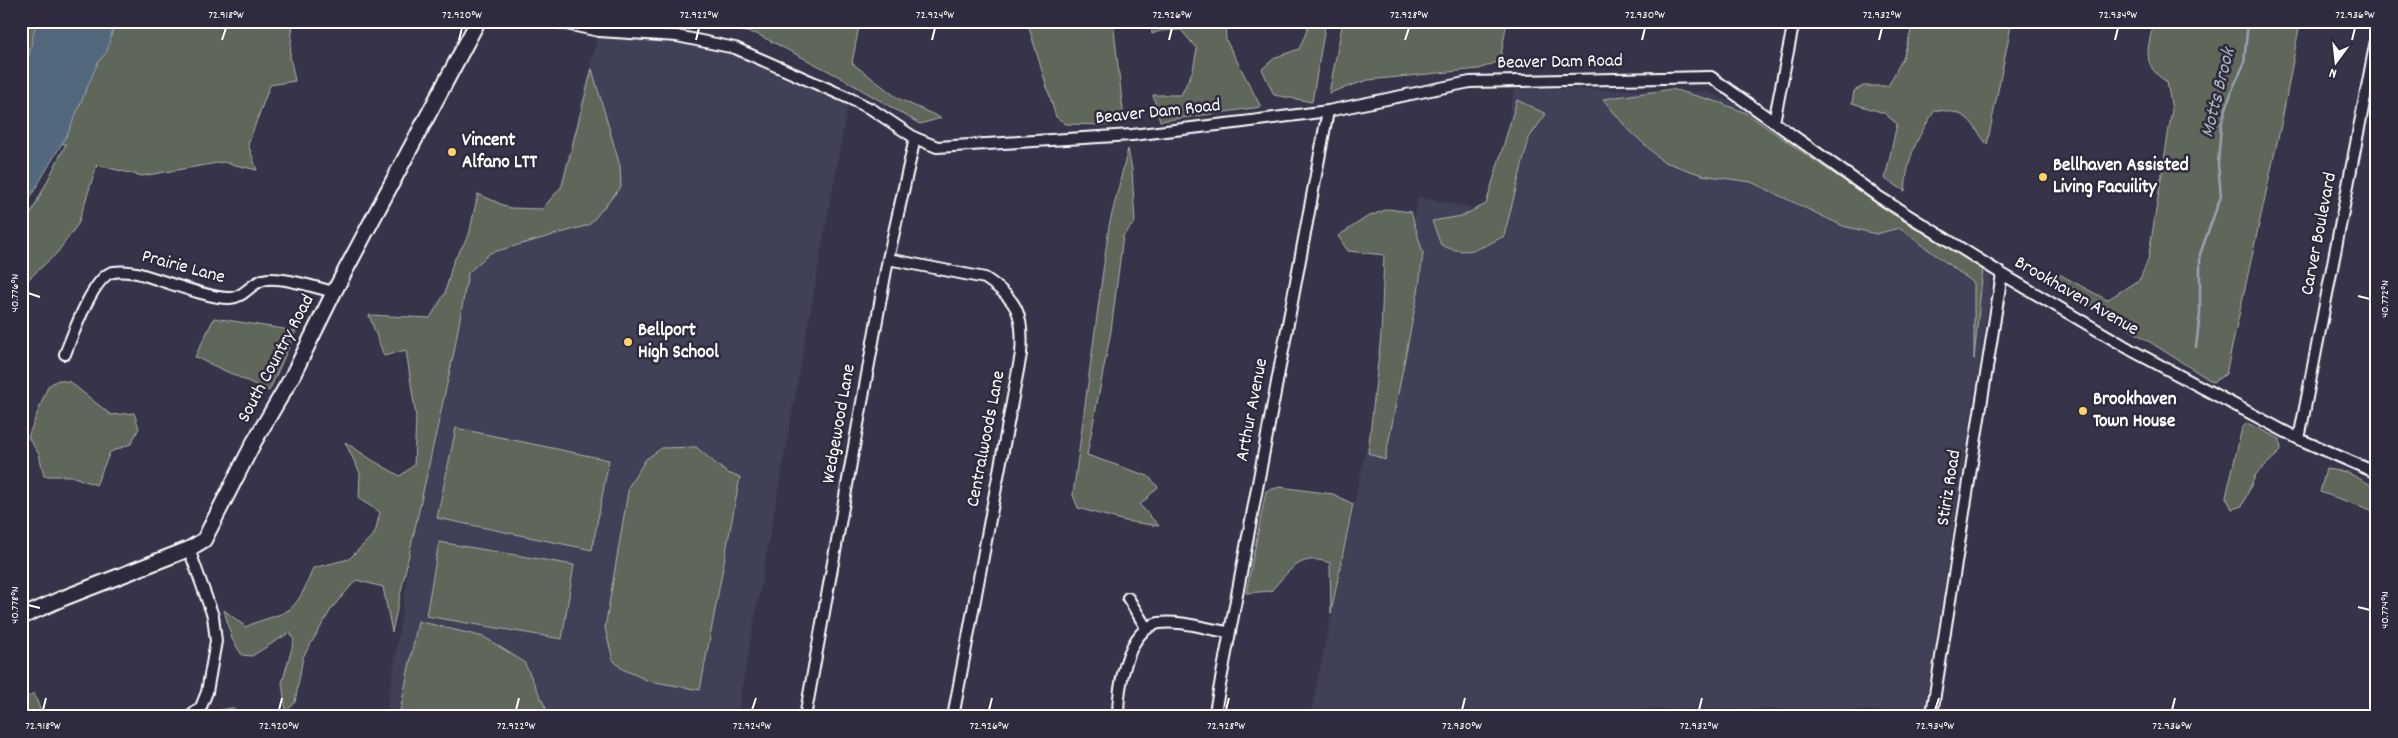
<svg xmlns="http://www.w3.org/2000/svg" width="2398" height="738" viewBox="0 0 2398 738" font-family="Dekko,sans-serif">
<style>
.built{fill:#414057}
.green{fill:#5e665a;stroke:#aeb2ac}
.water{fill:#52687d;stroke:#97a4b1}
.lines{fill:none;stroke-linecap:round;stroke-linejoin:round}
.stream{stroke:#97a4b1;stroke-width:2.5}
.street-casing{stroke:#fff;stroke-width:14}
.secondary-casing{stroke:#fff;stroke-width:18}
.street{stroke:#2f2a3d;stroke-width:10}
.secondary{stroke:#2f2a3d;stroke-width:14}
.ticks{fill:none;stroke:#fff;stroke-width:2}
.poi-dot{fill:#ffd166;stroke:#2f2a3d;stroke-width:2}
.labels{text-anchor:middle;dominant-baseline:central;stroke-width:5;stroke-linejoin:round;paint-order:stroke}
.street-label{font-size:19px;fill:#fff;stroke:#2f2a3d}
.poi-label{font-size:19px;font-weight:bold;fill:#fff;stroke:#2f2a3d;text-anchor:start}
.water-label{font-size:20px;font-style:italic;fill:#a8b4be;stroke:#2f2a3d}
.neatline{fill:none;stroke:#fff;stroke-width:2}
.ticks-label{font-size:12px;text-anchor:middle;fill:#fff}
</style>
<rect width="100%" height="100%" fill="#373449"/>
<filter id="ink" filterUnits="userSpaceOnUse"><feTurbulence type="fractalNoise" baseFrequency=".02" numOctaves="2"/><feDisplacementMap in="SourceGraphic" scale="10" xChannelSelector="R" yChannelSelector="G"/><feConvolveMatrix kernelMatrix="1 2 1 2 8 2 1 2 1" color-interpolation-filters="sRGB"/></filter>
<g filter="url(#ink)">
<path class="built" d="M599,31L735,48L849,98L737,717H386L426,456L433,458L476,192L549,229Z
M1514,88L1706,92L1744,107L1991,272L1990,295L1924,712L1799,709H1636L1574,717H1310L1418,197L1494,212Z"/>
<path class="green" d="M21,21H293L290,56L295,81L270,85L248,144L257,170L223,162L142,176L97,165L78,224L57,253L21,286V233L66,144L42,141L21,93Z
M632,21H683L682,25Z
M700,21H860L852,63L899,99L941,118L920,124L838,76L757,34L698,23Z
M1027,21H1113L1124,119L1109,125L1066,124L1056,117Z
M1151,21H1225L1226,40L1261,107L1160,121L1153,95H1181L1193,70L1197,49L1181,30L1160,31L1152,34Z
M1308,21H1326L1312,102L1274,95L1262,69L1276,57L1299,49L1307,31Z
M1343,21H1507L1500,61L1479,69L1368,80L1329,93Z
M1914,21H2012L1987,145C1969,119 1969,112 1935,110C1916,140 1908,155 1905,191L1885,179L1897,124L1884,113L1852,103L1854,91L1863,86H1888L1903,58Z
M2154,21H2294L2299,28L2282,120L2226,374L2213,382L2055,282L2059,274L2107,300L2140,279L2148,260L2172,110L2167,82C2140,65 2148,48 2154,21Z
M592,69L620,166L621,187L589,225L490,253L468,273L454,352L392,632L383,587L356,580L332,608L303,657L295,702L286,712L282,683L294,641L290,632L252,656L242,655L232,639L224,610L246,627C259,619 277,618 290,609C300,602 309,579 313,568L349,559L375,533L380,512L359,499L360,473L345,442L372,460L400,476L414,465L416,417L406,350L384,356L369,315L430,318L445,293L453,262L469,235L478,194L510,208L542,209L562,186Z
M1672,89L1721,103L1746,113L1892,214L1983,268L1974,359V283L1899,228L1876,234L1843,226L1751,182L1702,175L1662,161L1625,126L1603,99Z
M1517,100L1546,114L1529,138L1504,236C1480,249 1467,257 1441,245L1432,221L1462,216L1486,204Z
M1128,149L1132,170L1135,222L1123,236L1111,331L1087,455L1148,476L1158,487L1140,505L1159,526L1125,521L1078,508L1073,495L1109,226Z
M1388,209L1411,212L1423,253L1419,287L1385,460L1368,453L1381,335L1384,255L1348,251L1338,236L1367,217Z
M214,318L296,331L269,391L195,357Z
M58,380L70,382L111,415L134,413L139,428L131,444L110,452L96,485L71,476H44L39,454L28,437L48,386Z
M2247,423L2280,439L2281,451L2256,474L2242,506L2232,509L2226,497L2242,428Z
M456,428L609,460L592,550L437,518Z
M696,447L727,473L740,477L700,690L649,681L622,669L613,660L605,628L629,486L646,459L662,448Z
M2326,469L2347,472L2377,488V512L2320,492Z
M1280,487L1333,494L1353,504L1331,613L1330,563C1300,552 1289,571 1271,591L1246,593L1266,491Z
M439,542L574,565L562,639L426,616Z
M418,621L484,637L524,662L550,717H399Z
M34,693L43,717H21V701Z
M232,708L247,717H212L220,710Z"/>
<path class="water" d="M33,21H115L107,52L98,62L68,133L21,213V78L30,51L35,26Z"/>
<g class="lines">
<path class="stream" d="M2196,347L2200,314V254L2221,196L2218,164L2221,125L2232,90L2244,64L2248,21"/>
<defs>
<path id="street" d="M553,21L599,31L677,36L735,48L849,98L873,110L915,138L937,147L1132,135L1243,122L1328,111L1470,82L1711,77L1879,197L2002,274L2133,351L2299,439L2377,473
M1774,122L1794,21
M888,259L985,278C1018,300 1024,315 1021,354L953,717
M65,354C73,335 91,282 110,273C118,270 129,272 137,273C159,279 210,299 230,298C243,298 250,284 263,280C279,275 317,288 334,292
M2299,439L2377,35
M189,549L213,616L216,641L207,692L201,707L190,717
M1128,598L1147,629
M1933,707L2002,274
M805,717L888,259L915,138
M1118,717C1118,690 1126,629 1159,623C1181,620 1206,629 1228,632
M1214,717L1328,111"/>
<path id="secondary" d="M21,617L61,599L189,549L204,540L254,442L292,377L334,292L478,21"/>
</defs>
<use href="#street" class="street-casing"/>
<use href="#secondary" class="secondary-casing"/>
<use href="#street" class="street"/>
<use href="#secondary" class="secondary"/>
</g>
</g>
<path class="ticks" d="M222,40L226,28M459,40L462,28M696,40L699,28M932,40L935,28M1169,40L1172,28M1405,40L1409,28M1642,40L1645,28M1879,40L1882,28M2115,40L2118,28M2352,40L2355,28M28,293L40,297M2358,296L2370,299M28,605L40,608M2358,607L2370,610M43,710L46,698M279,710L282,698M516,710L519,698M752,710L756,698M989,710L992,698M1226,710L1229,698M1462,710L1465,698M1699,710L1702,698M1935,710L1939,698M2172,710L2175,698"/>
<g class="poi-dot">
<circle cx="452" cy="152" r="5"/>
<circle cx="2043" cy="177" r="5"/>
<circle cx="628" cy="342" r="5"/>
<circle cx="2083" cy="411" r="5"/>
</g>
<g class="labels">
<g class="street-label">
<text transform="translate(1560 63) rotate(-1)">Beaver Dam Road</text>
<text transform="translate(1158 113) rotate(-6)">Beaver Dam Road</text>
<text transform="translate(2320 234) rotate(-79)">Carver Boulevard</text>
<text transform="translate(183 268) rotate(15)">Prairie Lane</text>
<text transform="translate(2076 297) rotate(30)">Brookhaven Avenue</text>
<text transform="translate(277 359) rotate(-62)">South Country Road</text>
<text transform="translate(1253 410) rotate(-79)">Arthur Avenue</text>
<text transform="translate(840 424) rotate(-80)">Wedgewood Lane</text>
<text transform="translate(987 439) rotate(-79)">Centralwoods Lane</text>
<text transform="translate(1950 488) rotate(-81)">Stiriz Road</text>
</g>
<g class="poi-label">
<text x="462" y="141">Vincent<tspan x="462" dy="22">Alfano LTT</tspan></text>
<text x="2053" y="166">Bellhaven Assisted<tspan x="2053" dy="22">Living Facuility</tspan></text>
<text x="638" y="331">Bellport<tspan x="638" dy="22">High School</tspan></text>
<text x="2093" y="400">Brookhaven<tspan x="2093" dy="22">Town House</tspan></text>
</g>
<g class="water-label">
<text transform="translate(2219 93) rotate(-76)">Motts Brook</text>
</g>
</g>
<rect width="2398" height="738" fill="none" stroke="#2f2a3d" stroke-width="55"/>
<g transform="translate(2336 62) rotate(195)" stroke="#2f2a3d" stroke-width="4" paint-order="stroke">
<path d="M0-4L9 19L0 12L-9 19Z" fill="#ffffff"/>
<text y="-8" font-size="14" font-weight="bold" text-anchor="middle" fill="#ffffff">N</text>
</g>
<rect x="28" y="28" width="2342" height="682" class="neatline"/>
<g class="ticks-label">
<text x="226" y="18">72.918°W</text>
<text x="462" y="18">72.920°W</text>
<text x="699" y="18">72.922°W</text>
<text x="935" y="18">72.924°W</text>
<text x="1172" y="18">72.926°W</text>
<text x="1409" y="18">72.928°W</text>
<text x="1645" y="18">72.930°W</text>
<text x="1882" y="18">72.932°W</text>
<text x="2118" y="18">72.934°W</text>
<text x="2355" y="18">72.936°W</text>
<text transform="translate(14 293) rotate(-90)" y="4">40.776°N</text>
<text transform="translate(2384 299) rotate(-90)" y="4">40.772°N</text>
<text transform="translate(14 605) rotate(-90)" y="4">40.778°N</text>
<text transform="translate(2384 610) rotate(-90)" y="4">40.774°N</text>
<text x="43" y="729">72.918°W</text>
<text x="279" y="729">72.920°W</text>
<text x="516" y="729">72.922°W</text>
<text x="752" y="729">72.924°W</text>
<text x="989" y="729">72.926°W</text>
<text x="1226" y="729">72.928°W</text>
<text x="1462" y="729">72.930°W</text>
<text x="1699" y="729">72.932°W</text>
<text x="1935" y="729">72.934°W</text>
<text x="2172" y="729">72.936°W</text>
</g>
</svg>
